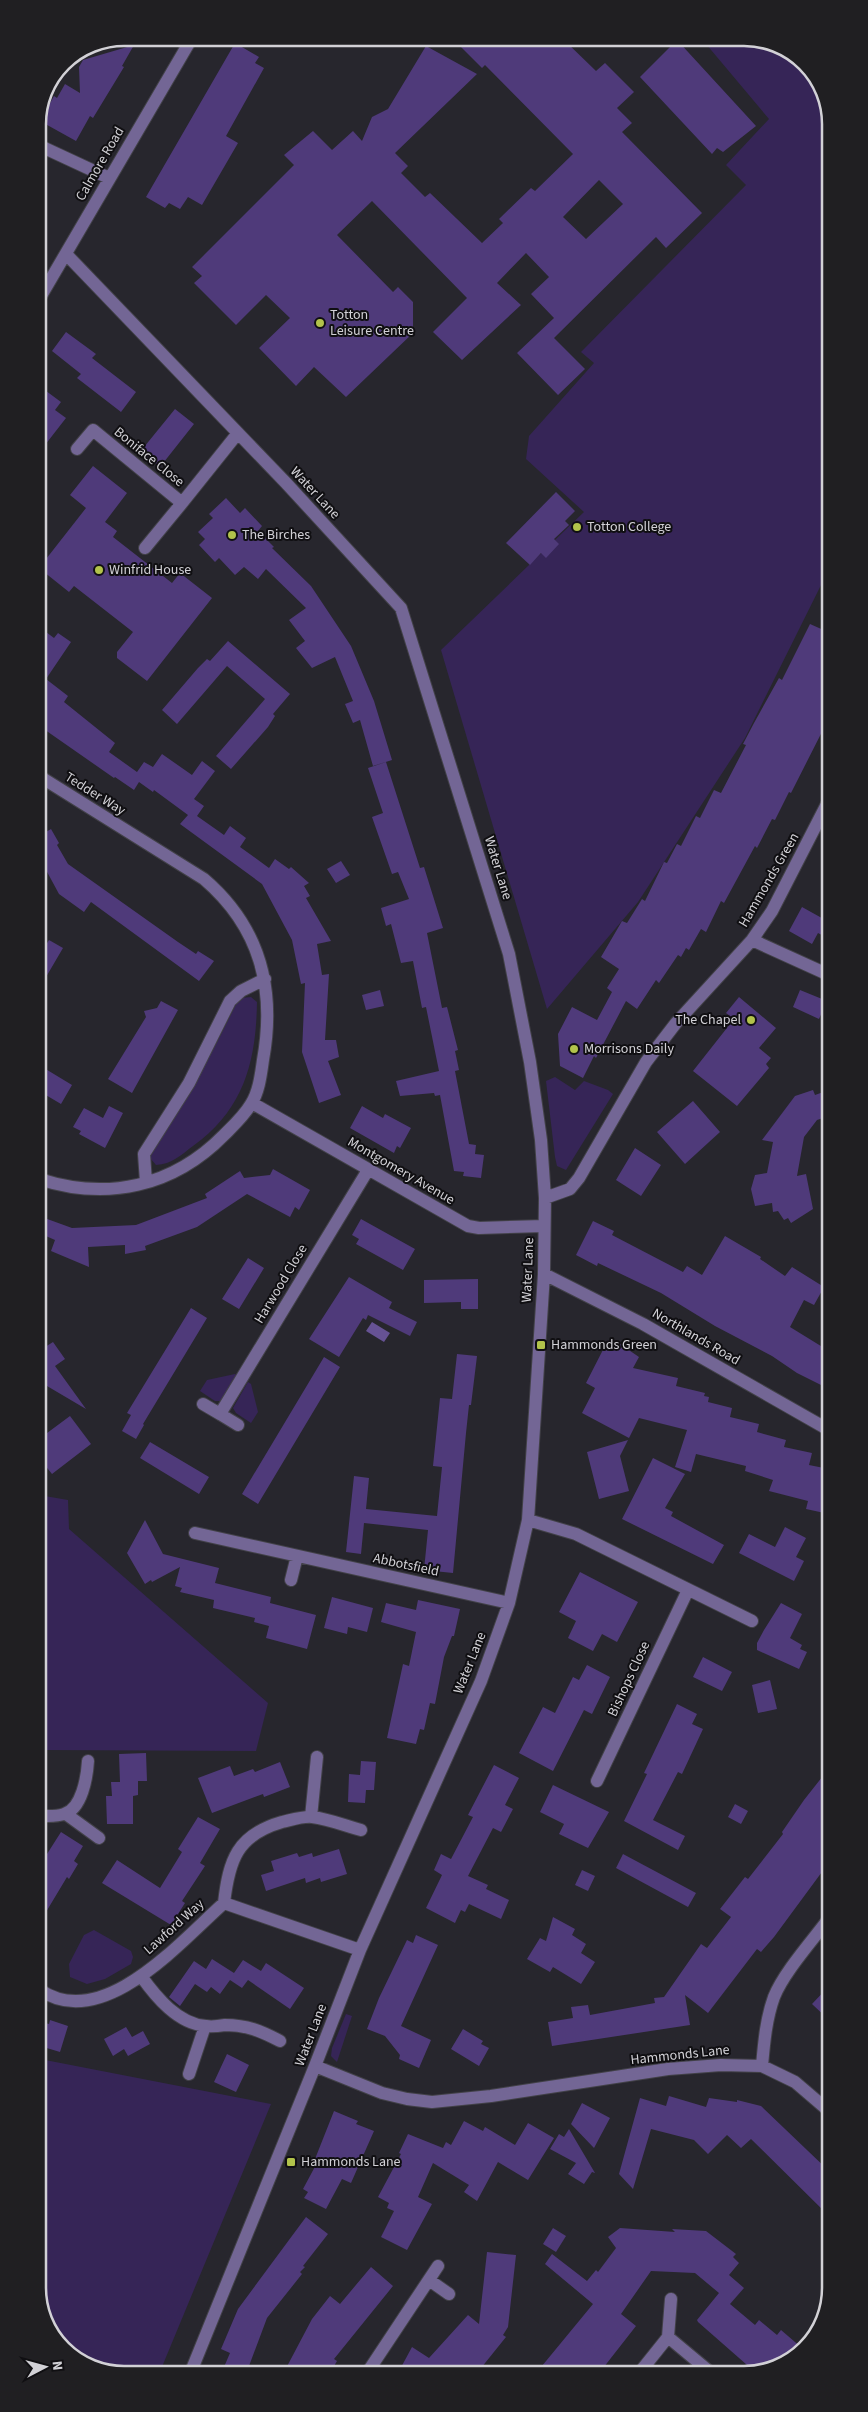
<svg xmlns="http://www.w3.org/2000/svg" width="868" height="2412" viewBox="0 0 868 2412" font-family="'Source Sans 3',sans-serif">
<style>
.green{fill:#362557}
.water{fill:#665294}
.building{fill:#4f3a7a;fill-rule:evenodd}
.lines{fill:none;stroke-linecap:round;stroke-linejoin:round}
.minor-casing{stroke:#424148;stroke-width:14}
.minor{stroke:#736695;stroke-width:12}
.poi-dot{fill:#b2c34b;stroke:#100f12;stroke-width:2}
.labels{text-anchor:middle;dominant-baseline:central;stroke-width:4;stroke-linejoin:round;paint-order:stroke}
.street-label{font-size:14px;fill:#d2d1d6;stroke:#100f12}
.poi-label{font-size:14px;fill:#d2d1d6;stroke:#100f12;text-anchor:start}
.rim{fill:none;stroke:#d2d1d6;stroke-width:2.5}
</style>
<rect width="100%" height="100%" fill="#27262d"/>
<path class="green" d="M701,38H750L801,59L827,101L828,571L745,738L638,902L547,1009L441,650L584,512L526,459L529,436L594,363L581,352L746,185L726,165L769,119Z
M251,997L257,1002C256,1062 244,1109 193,1146C181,1155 172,1164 156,1165L150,1158C156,1142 168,1130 176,1115C197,1080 217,1044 235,1006L241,998Z
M555,1077L575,1090L584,1081L608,1090L613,1094L566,1170L557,1166L555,1157L546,1081Z
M235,1374L238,1376L221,1401H215L200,1391L207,1380Z
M248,1382L251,1384L258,1412L251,1423L236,1413L233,1408Z
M39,1495L68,1500L69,1529L268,1703L256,1751L40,1750Z
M94,1930L131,1951L133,1957L131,1964L105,1979L87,1984L70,1977L69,1964L84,1935Z
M346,2014L352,2016L337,2062L331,2056L332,2048Z
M40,2059L271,2104L159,2374H118L67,2353L41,2311Z"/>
<path class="water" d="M372,1322L390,1333L384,1342L366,1331Z"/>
<path class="building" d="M563,39L596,71L605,63L634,92L617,108L632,123L622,132L702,213L666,248L656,237L554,338L585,369L558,395L517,353L554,318L531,294L549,277L526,253L497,283L521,305L462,360L433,332L467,298L372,201L337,235L393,292L398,287L413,302V333L346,397L314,367L296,386L259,348L290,318L266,295L236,325L194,283L202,276L192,267L294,165L284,155L313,131L332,150L353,131L362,141L372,117L388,109L426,46L477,74L395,153L408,166L401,173L425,197L430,193L482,243L503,223L499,219L531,188L535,191L573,154L485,65L482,68L455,41ZM599,180L623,204L586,239L563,217Z
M677,40L756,126L723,152L717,148L712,154L640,77Z
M235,43L259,57L255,63L264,68L226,136L238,143L202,205L188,197L180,209L169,203L165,208L146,197Z
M134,45L122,66L124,67L93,118L90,116L76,141L40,121L54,96L57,98L65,84L80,93L79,67L83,60Z
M66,332L96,354L92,358L136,392L121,412L77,378L81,374L52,351Z
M38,385L61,402L55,410L66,418L38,454Z
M175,409L194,424L160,467L140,452Z
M93,466L127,493L105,522L117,531L113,537L172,583L180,573L212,598L147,681L117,658V652L133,632L74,586L69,592L39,568L86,508L70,495Z
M556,492L575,511L565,521L569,525L554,539L559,544L546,558L541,553L530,565L506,543Z
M226,498L240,513L245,508L262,526L258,531L274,547L272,548L311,586L351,646L374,701L392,760L373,766L360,720L353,723L345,704L353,701L335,657L312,668L296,648L305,641L289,620L306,608L266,569L258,579L244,567L235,575L219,558L215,562L199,545L205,539L198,532L213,518L209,514Z
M810,624L828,632V720L791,793L789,792L775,820L772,819L757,848L755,846L724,903L721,901L706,932L701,929L689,950L686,948L681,957L678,955L659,983L656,980L637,1009L626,1001L596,1058L594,1056L583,1078L560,1066L558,1034L572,1007L597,1020L612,992L607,988L619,969L601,957L622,921L627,923L642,899L645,901L664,862L667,863L677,844L681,846L696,816L700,818L714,790L721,793L746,745L743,744L754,723L779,678L782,680Z
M46,632L54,638L58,633L71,642L46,679L68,696L64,702L115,743L109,752L137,772L144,762L153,767L162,754L192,775L202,761L215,771L194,799L204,806L197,816L224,835L230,826L246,838L240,847L254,857L269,868L275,859L289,869L291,867L309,883L304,886L310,896L306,898L331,941L317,944L322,975L329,974L325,1040H336L339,1057L328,1061L341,1095L319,1103L302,1052L305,983L301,984L292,940L262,884L180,824L188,815L154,790L153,792L139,782L134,790L115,777L114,778L38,725V643Z
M228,641L290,694L273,714L275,716L268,727L231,769L216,756L265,699L227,666L177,724L162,710L198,668L207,659L210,661Z
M386,762L420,868L424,867L443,928L427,933L442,1008L447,1007L458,1050L455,1051L459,1070L455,1071L469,1144L476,1145L475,1154L484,1155L481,1178L463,1176L464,1172L454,1171L440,1095L435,1096L434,1093L400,1096L396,1081L439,1071L426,1007L422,1008L413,961L401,963L391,924L386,926L381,908L409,899L398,872L392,874L372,817L383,813L368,768Z
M51,829L59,843L57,845L68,864L178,942L196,954L198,951L214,961L199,981L91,902L84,912L59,894L39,857V836Z
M341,861L350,875L336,883L327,869Z
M802,907L829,922V939L818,933L812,944L789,931Z
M49,940L63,948L39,989V944L44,948Z
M380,990L384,1006L366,1010L362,995Z
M800,990L827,1001L819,1019L793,1007Z
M739,997L776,1028L759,1048L771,1058L766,1064L769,1068L737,1106L693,1071L734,1019L726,1013Z
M161,1001L178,1010L132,1093L108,1079L146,1017L144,1011L157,1008Z
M39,1065L72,1085L61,1104L39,1091Z
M813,1090L815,1095L829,1090V1116L817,1120L804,1137L797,1176L806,1174L813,1209L791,1223L788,1218L784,1220L778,1211L773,1212L772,1203L755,1206L751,1189L755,1175L767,1173L773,1142L762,1140L795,1096Z
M693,1101L720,1132L685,1164L657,1132Z
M109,1106L123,1113L105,1148L79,1134L81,1131L73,1127L84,1108L103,1118Z
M362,1106L383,1118L385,1114L411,1128L400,1148L397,1146L394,1153L350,1128Z
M635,1148L661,1165L641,1196L616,1180Z
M273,1169L310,1190L299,1210L295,1207L290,1217L247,1194L197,1227L145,1246L146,1250L125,1254V1245L88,1247L89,1267L51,1251L55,1240L39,1233V1216L72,1228L136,1225L207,1198L205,1194L240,1171L244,1178L270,1175Z
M361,1219L415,1249L403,1270L356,1244L359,1239L352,1235Z
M593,1221L614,1231L612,1235L683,1272L687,1266L702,1275L725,1236L761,1257L760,1259L785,1276L792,1267L824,1287L814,1305L804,1300L790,1327L829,1351V1389L797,1373L772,1356L715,1326L661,1293L598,1263L597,1266L576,1255Z
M248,1258L264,1268L239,1309L222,1299Z
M349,1277L392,1302L389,1308L417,1322L410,1336L368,1315L366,1320L363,1318L339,1357L309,1339Z
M478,1279V1309H461V1302L424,1303V1280Z
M191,1308L207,1318L143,1424L144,1425L136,1439L122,1431L131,1415L127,1413Z
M608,1340L616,1345L617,1342L639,1357L633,1368L678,1378L676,1386L705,1393L704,1396L709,1397L708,1402L732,1408L730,1417L759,1424L757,1432L786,1440L784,1447L812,1453L809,1465L829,1469V1514L806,1509L808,1501L769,1491L773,1480L745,1471L746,1466L696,1454L691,1472L675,1467L687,1430L639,1418L629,1438L582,1413L595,1388L586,1383Z
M53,1342L65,1359L55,1366L86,1409L47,1386L39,1377V1345L42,1349Z
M457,1354L477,1356L471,1405H469L466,1433L453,1573L424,1570L428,1530L364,1523L361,1554L346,1552L354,1476L369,1478L366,1509L437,1516L442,1467L433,1466L440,1398L452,1399Z
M324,1357L340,1367L258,1504L242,1494Z
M70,1416L91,1444L52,1474L39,1458V1439Z
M628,1440L620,1456L629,1491L599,1499L587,1452Z
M150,1442L209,1477L199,1494L140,1458Z
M653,1458L685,1474L665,1508L673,1512L671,1516L724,1545L713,1564L622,1519Z
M145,1520L163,1554L219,1568L215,1583L271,1597L270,1603L316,1615L307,1649L266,1638L269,1626L254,1622L255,1618L213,1608L214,1600L180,1592L182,1588L175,1586L180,1567L152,1582L151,1580L145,1584L127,1553Z
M785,1527L806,1538L796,1557L804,1561L794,1581L739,1553L749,1534L775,1547Z
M580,1572L638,1602L617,1642L602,1634L593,1651L568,1638L576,1621L559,1612Z
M332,1597L373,1608L367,1632L348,1627L347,1634L324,1628Z
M418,1600L460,1609L454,1636H452L444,1657L435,1704L430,1703L424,1730L420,1729L416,1744L387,1738L403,1664L409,1666L416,1632L381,1622L386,1603L416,1610Z
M781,1603L802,1614L790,1638L802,1645L800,1649L807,1652L799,1669L757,1650V1643L764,1630Z
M703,1657L732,1672L722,1691L693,1677Z
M587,1665L610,1677L592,1714L584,1710L553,1771L519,1753L543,1707L555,1713L573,1677L579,1680Z
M770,1680L777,1709L758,1713L752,1685Z
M677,1704L697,1714L692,1724L703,1729L682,1774L678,1772L653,1820L685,1836L678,1850L624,1821L647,1774L644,1773Z
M146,1753L147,1781H138V1795L133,1796V1824H107L106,1796H112L111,1782H120L119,1754Z
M361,1761L376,1762L374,1790H366L365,1803L348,1802L349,1774L360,1775Z
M280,1762L290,1787L264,1797L263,1794L212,1813L198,1778L230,1766L234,1776L253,1769L255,1772Z
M494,1765L519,1778L505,1805L513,1809L501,1832L493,1828L468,1876L488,1885L486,1889L509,1900L501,1919L469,1904L465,1912L461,1910L455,1923L426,1908L442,1875L434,1870L441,1854L451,1859L473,1817L468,1815Z
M830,1767V1861L774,1937L761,1952L757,1949L708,2013L685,1995L690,2025L552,2046L548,2022L573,2018L571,2007L588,2005L590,2015L655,2003L654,1998L664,1997L701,1944L707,1948L731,1917L720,1909L745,1877L748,1879L783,1834L782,1832L804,1800Z
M553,1785L609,1812L588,1848L559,1834L564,1824L540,1812Z
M735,1804L748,1811L741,1824L728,1817Z
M198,1817L220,1829L200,1863L205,1866L182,1901L185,1903L171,1925L102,1883L117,1860L160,1888L182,1852L178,1849Z
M61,1832L83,1846L74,1861L78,1864L69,1879L67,1877L40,1922V1865Z
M339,1849L347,1874L321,1882L320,1878L306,1883L305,1878L266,1891L261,1875L274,1871L271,1861L297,1853L299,1857L312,1853L313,1857Z
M623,1854L696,1893L688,1907L616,1868Z
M582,1870L595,1876L588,1891L575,1885Z
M553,1917L575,1929L572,1935L586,1944L581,1953L595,1962L581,1984L553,1967L550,1972L527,1959L540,1938L546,1941Z
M416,1935L438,1945L401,2026L431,2040L419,2068L399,2059L400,2055L385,2036L367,2029L379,1998L407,1940L413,1943Z
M212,1959L234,1973L243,1960L261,1971L266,1963L304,1988L290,2009L248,1980L242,1988L230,1980L220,1994L211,1987L207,1992L195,1984L180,2006L169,1997L194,1961L206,1969Z
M830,1985V2021L812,2004Z
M50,2020L68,2026L60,2052L40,2046L45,2023L49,2024Z
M126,2027L132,2037L143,2031L150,2044L128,2056L124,2049L113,2056L104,2039Z
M463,2029L483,2041L481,2044L489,2048L479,2066L451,2049Z
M227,2054L249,2065L236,2092L214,2082Z
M669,2096L706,2107L709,2098L737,2102V2100L761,2106L830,2172V2217L751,2139L741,2148L727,2135L708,2154L694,2140L651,2129L633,2189L619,2174L640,2098L666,2106Z
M582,2103L610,2118L594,2148L571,2124Z
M334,2111L358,2121L356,2124L374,2131L351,2183L342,2179L326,2209L304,2198L308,2192L303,2189L318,2161L315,2159Z
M464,2121L483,2131L485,2127L515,2145L528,2123L554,2138L528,2180L498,2162L477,2201L464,2192L469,2185L433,2163L418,2197L432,2204L407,2250L381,2237L394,2211L387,2208L389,2203L378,2197L401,2154L399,2153L408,2134L443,2148L446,2142L451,2145Z
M569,2129L595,2173L592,2172L584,2184L568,2174L576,2163L550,2149L559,2134L564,2137Z
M306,2217L328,2234L303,2266L305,2267L300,2272L302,2274L267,2318L246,2374H221L230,2353L221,2349L238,2309Z
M553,2228L566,2236L556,2252L543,2244Z
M620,2228L675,2232L672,2229L706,2231L736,2254L733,2257L739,2263L729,2275L744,2288L730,2304L755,2325L759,2320L777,2335L781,2330L802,2348L767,2371L755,2372L698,2322L697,2320L719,2293L695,2273L651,2271L621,2314L636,2326L600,2372H537L593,2304L545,2264L552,2254L587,2281L596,2270L598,2272L616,2248L608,2237Z
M487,2252L516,2255L508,2327L503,2335L506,2337L477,2373H398L412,2347L429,2358L468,2315L479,2324Z
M371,2267L393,2286L334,2359L337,2361L330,2373L283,2374L312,2319L330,2296L340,2304Z"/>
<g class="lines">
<defs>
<path id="minor" d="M38,145L109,178
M66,254L287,484L401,608L509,954L530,1062L541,1140L545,1198L544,1274L528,1520L509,1603L481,1681L360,1950L315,2066L190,2374
M38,301L189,43
M77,449L93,430L182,503L238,433
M145,548L182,503
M39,776L204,879C260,927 276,988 263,1060C261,1074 259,1092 251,1104C244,1116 233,1126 224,1135C173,1187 107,1201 39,1179
M752,940L829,975
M252,1103L468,1226L479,1228L544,1226
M146,1182L144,1154L189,1083L230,1001L241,991L265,979
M545,1198L570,1189L579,1178L646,1062L676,1023L752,940L772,911L828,802
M544,1274L643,1324L829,1430
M203,1404L220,1414
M238,1425L220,1414L368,1170
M528,1520L576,1534L752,1621
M195,1533L509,1603
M291,1580L297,1556
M597,1781L688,1590
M66,1814L99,1838
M40,1816C48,1816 56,1817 64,1814C82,1809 87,1777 88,1761
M311,1817L317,1757
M224,1903C229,1860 237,1835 282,1822C291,1820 303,1816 312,1817C329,1819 346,1826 361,1830
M141,1976C156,1997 178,2024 206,2026C212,2027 219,2026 225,2025C247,2025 261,2031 280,2041
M40,1990C103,2033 181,1941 224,1903L360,1950
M315,2066L382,2093L407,2099L432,2102L491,2096L668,2069L721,2065L762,2066L795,2082L830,2112
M762,2066C764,2043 766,2019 774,1997C784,1972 813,1940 830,1917
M189,2074L205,2026
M429,2280L449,2294
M668,2337L671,2299
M640,2372L668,2337L710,2372
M367,2373L438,2266"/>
</defs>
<use href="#minor" class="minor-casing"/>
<use href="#minor" class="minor"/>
</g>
<g class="poi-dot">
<circle cx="320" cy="323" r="5"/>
<circle cx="577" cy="527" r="5"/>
<circle cx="232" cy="535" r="5"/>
<circle cx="99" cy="570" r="5"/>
<circle cx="751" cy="1020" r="5"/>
<circle cx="574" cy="1049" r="5"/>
<rect x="536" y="1340" width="10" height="10" rx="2.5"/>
<rect x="286" y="2157" width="10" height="10" rx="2.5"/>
</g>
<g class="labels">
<g class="street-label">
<text transform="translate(100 164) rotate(-60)">Calmore Road</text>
<text transform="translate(149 457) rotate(39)">Boniface Close</text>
<text transform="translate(315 493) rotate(47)">Water Lane</text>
<text transform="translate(95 794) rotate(32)">Tedder Way</text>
<text transform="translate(498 868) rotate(73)">Water Lane</text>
<text transform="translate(769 880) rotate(-60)">Hammonds Green</text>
<text transform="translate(401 1171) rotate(30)">Montgomery Avenue</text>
<text transform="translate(528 1270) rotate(-88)">Water Lane</text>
<text transform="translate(281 1284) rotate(-59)">Harwood Close</text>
<text transform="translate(696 1337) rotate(30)">Northlands Road</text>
<text transform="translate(406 1565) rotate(12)">Abbotsfield</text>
<text transform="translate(470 1663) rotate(-68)">Water Lane</text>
<text transform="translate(629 1679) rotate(-65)">Bishops Close</text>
<text transform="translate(174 1927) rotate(-42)">Lawford Way</text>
<text transform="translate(311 2035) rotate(-69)">Water Lane</text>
<text transform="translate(680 2055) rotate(-6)">Hammonds Lane</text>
</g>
<g class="poi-label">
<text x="330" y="315">Totton<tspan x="330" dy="16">Leisure Centre</tspan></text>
<text x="587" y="527">Totton College</text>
<text x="242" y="535">The Birches</text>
<text x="109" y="570">Winfrid House</text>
<text x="741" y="1020" text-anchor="end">The Chapel</text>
<text x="584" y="1049">Morrisons Daily</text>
<text x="551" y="1345">Hammonds Green</text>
<text x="301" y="2162">Hammonds Lane</text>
</g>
</g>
<path d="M0 0H868V2412H0ZM124 46H744A78 78 0 0 1 822 124V2288A78 78 0 0 1 744 2366H124A78 78 0 0 1 46 2288V124A78 78 0 0 1 124 46Z" fill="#201f22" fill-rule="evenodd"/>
<path class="rim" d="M124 46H744A78 78 0 0 1 822 124V2288A78 78 0 0 1 744 2366H124A78 78 0 0 1 46 2288V124A78 78 0 0 1 124 46Z"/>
<g transform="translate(45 2367) rotate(84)" stroke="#100f12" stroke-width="4" paint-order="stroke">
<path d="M0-4L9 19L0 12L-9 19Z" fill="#d2d1d6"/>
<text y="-8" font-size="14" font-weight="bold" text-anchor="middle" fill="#d2d1d6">N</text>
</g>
</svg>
